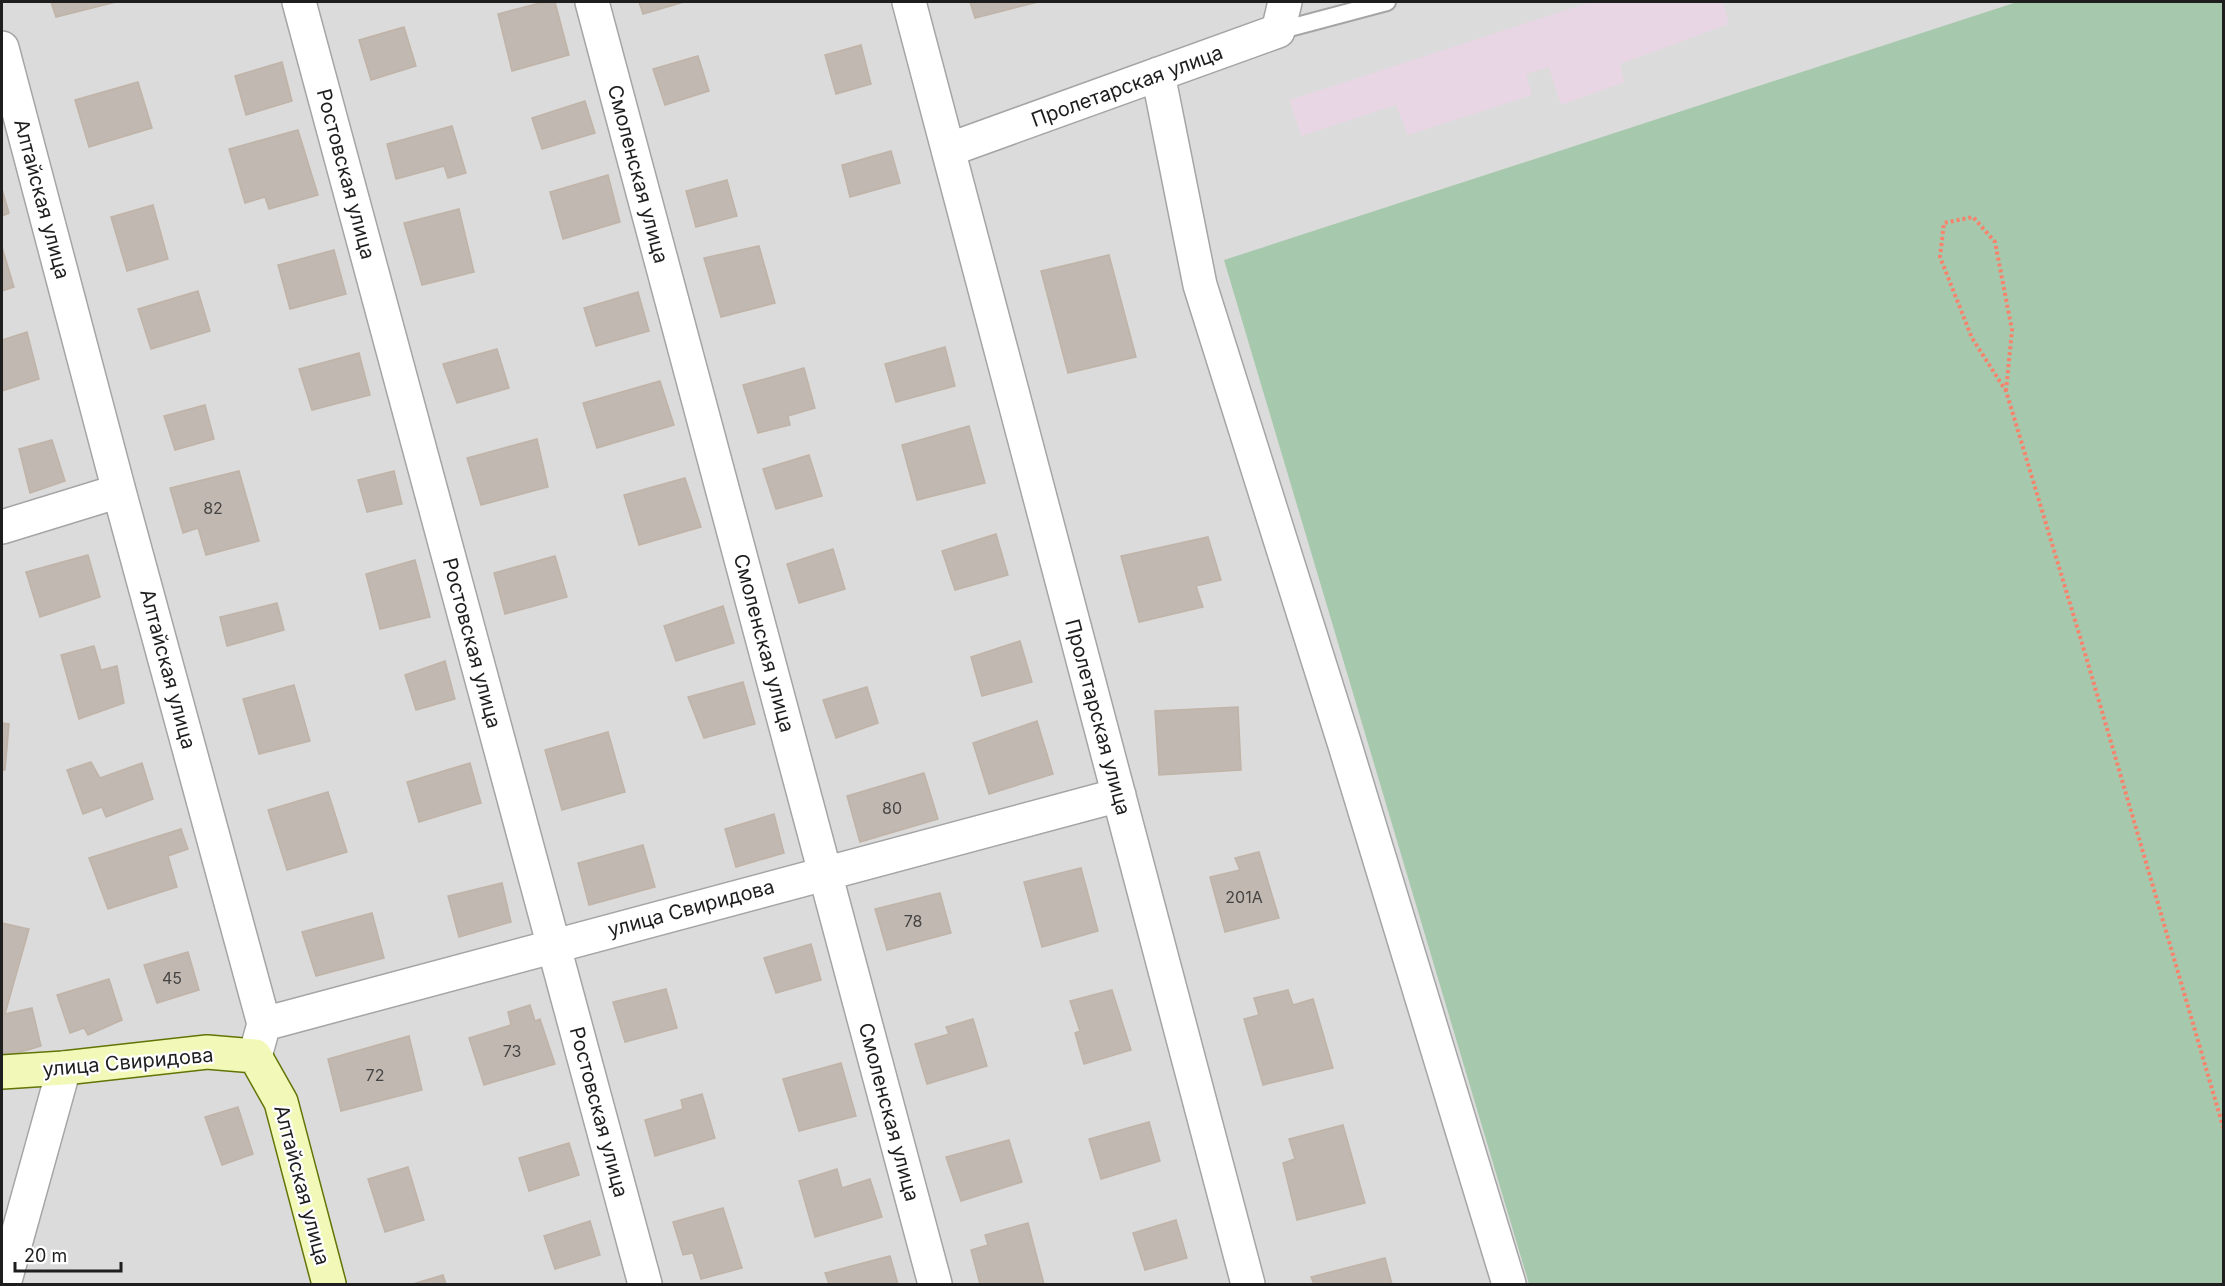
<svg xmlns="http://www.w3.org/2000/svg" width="2225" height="1286" viewBox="0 0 2225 1286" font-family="Inter,sans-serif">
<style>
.residential{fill:#dcdbdb}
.industrial{fill:#e8d6e4}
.cemetery{fill:#a6c8ac}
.building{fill:#c0b8b1;stroke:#c0b3a7;stroke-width:1.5}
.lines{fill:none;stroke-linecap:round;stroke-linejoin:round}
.lane-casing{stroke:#a5a5a5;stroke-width:20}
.street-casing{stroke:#a5a5a5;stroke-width:36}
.secondary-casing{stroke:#627406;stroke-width:36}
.path{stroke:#f8826c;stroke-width:4;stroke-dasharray:3 3;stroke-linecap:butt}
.lane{stroke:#fff;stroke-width:16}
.street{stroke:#fff;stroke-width:33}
.secondary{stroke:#f2f9b8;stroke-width:33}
.labels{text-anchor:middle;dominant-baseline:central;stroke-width:4.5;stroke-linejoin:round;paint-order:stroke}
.number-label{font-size:16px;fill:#464443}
.street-label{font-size:20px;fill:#1e1e1e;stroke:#fff}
</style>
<rect width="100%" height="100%" fill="#efece4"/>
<path class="residential" d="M2,2H2178L1578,1284H2Z"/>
<path class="industrial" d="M1591,2H1723L1729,24L1620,64L1624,82L1561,105L1549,67L1526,74L1532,95L1408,135L1396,105L1301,136L1290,100Z"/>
<path class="cemetery" d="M2017,2H2223V1284H1529L1224,260Z"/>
<path class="building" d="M51,2H116L56,17Z
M544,2H555L569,55L512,71L498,14Z
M639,2H684L643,14Z
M970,2H1038L975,18Z
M404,27L416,66L371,80L359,40Z
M861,45L871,84L836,94L825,55Z
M698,56L709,91L665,105L653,69Z
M282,62L292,101L246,115L235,76Z
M138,82L152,128L89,147L75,100Z
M585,101L595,133L542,149L532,118Z
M452,126L466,173L448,178L444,166L396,179L387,144Z
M298,130L318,195L269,209L265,197L245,203L229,149Z
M891,151L900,183L850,197L842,165Z
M608,175L620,222L563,239L550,192Z
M727,180L737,216L696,227L686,191Z
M2,189L9,213L2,216Z
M153,205L168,259L127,271L111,217Z
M459,209L474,272L422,285L404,223Z
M759,246L775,303L721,317L704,258Z
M2,247L14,287L2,291Z
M334,250L346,294L290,309L278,265Z
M1109,255L1136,357L1068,373L1041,271Z
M198,291L210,331L151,349L138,309Z
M638,292L649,331L596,346L584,308Z
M27,332L39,379L2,391V340Z
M945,347L955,386L896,402L885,364Z
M497,349L509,388L457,403L443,364Z
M359,353L370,395L312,410L299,369Z
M804,368L815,408L788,416L790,425L758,433L743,385Z
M660,381L674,425L597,448L583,403Z
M205,405L214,439L175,450L164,416Z
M969,426L985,483L917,500L902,445Z
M537,439L548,487L481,505L467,458Z
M52,440L65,481L30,493L19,449Z
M809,455L822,496L776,509L763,469Z
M239,471L259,541L206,555L198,528L183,533L170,488Z
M394,471L402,504L367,512L358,480Z
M685,478L701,527L639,545L624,495Z
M996,534L1008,575L955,590L942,551Z
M1208,537L1221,580L1196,586L1203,607L1139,622L1121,556Z
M833,549L845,589L799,603L787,564Z
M88,555L100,597L40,617L26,572Z
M555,556L567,597L505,614L494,573Z
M415,560L430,617L380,629L366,574Z
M277,603L284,630L227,646L220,617Z
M723,606L734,643L676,661L664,626Z
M1020,641L1032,682L982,696L971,657Z
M94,646L101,670L117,666L124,703L79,719L61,655Z
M445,661L455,699L416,710L405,675Z
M743,682L755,724L704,738L688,697Z
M294,685L310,741L259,754L243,699Z
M867,687L878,723L836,738L823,700Z
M1238,707L1241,770L1159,775L1155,711Z
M1037,721L1053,774L989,794L973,743Z
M2,723L9,724L5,770H2Z
M608,732L625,792L562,810L545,750Z
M91,762L100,778L142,763L153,799L106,817L102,807L83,814L67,770Z
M470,763L481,803L419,822L407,782Z
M924,773L938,819L860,842L847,796Z
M328,792L347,852L287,870L268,810Z
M774,814L784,853L736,867L725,829Z
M181,829L188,849L168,856L177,887L108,909L89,858Z
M643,845L655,887L589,905L578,863Z
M1259,852L1279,918L1225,932L1210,877L1240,870L1235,858Z
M1081,868L1098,931L1042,947L1024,882Z
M502,883L511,922L459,937L448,896Z
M940,893L951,933L887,950L875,909Z
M372,913L384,958L316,976L302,932Z
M2,923L29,929L5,1014L32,1008L41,1046L4,1057L2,1050Z
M811,944L821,980L776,993L764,958Z
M188,952L199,990L157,1003L144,965Z
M109,979L122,1020L88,1035L84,1028L70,1033L57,995Z
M666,989L677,1028L625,1042L613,1002Z
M1112,990L1131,1050L1084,1064L1075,1033L1080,1031L1070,1001Z
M1288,990L1293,1005L1313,999L1333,1068L1263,1085L1244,1019L1259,1015L1254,998Z
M530,1005L535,1021L540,1019L555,1064L484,1085L469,1038L511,1025L508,1012Z
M973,1019L987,1066L927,1084L915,1044L949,1034L946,1027Z
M409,1036L422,1090L341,1111L328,1059Z
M841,1063L856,1116L799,1131L783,1079Z
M702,1094L715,1138L655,1156L645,1120L683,1109L681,1100Z
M238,1107L253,1154L222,1165L205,1117Z
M1149,1122L1160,1161L1101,1179L1089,1139Z
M1343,1125L1365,1203L1297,1220L1283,1163L1295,1159L1289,1139Z
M1009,1140L1022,1182L961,1201L946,1157Z
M569,1143L579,1175L529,1191L519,1158Z
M408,1167L424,1220L385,1232L368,1179Z
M837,1169L842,1188L870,1179L882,1217L815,1237L799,1181Z
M723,1208L742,1268L701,1279L693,1253L683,1255L673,1222Z
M1176,1220L1187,1258L1145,1270L1133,1233Z
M590,1221L600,1255L555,1269L544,1236Z
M1028,1223L1044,1284H980L971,1250L988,1245L985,1235Z
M890,1256L898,1284H829L825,1273Z
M1385,1258L1392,1284H1314L1311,1277Z
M443,1275L446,1284H413Z"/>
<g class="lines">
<defs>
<path id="lane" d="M1278,31L1387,2"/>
<path id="street" d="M299,2L645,1284
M592,2L935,1284
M909,2L1248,1284
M2,48L119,491L264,1024L255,1056
M1158,74L1200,285L1344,742L1509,1284
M948,150L1278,31L1285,2
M2,527L119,491
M264,1024L1119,795
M4,1284L64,1068"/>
<path id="secondary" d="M2,1072L64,1068L207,1052L255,1056L281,1102L329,1284"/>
</defs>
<use href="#lane" class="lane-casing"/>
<use href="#street" class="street-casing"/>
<use href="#secondary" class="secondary-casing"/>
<path class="path" d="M2006,391L2012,330L1995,242L1973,217L1944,223L1940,257L1972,338L2006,391L2087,660L2224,1130"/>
<use href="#lane" class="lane"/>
<use href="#street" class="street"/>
<use href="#secondary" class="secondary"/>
</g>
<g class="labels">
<g class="number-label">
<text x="213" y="508">82</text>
<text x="892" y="808">80</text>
<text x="1244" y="897">201А</text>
<text x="913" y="921">78</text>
<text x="172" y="978">45</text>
<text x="512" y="1051">73</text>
<text x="375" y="1075">72</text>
</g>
<g class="street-label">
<text transform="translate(1127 86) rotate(-20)">Пролетарская улица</text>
<text transform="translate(346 174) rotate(75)">Ростовская улица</text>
<text transform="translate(638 174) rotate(75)">Смоленская улица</text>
<text transform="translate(42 199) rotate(75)">Алтайская улица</text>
<text transform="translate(472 643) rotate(75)">Ростовская улица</text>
<text transform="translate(764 643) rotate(75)">Смоленская улица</text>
<text transform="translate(168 669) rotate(75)">Алтайская улица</text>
<text transform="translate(1098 717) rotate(75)">Пролетарская улица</text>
<text transform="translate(691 908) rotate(-15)">улица Свиридова</text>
<text transform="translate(128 1062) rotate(-5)">улица Свиридова</text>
<text transform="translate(599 1112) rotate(75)">Ростовская улица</text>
<text transform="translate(889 1112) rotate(75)">Смоленская улица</text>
<text transform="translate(302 1185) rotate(75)">Алтайская улица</text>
</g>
</g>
<rect width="2225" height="1286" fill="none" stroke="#1e1e1e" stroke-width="6"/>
<path d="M15 1262v9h106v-9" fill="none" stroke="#1e1e1e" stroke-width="3"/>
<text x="24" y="1262" font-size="18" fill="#1e1e1e" stroke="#ffffff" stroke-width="4.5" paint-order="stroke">20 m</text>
</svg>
